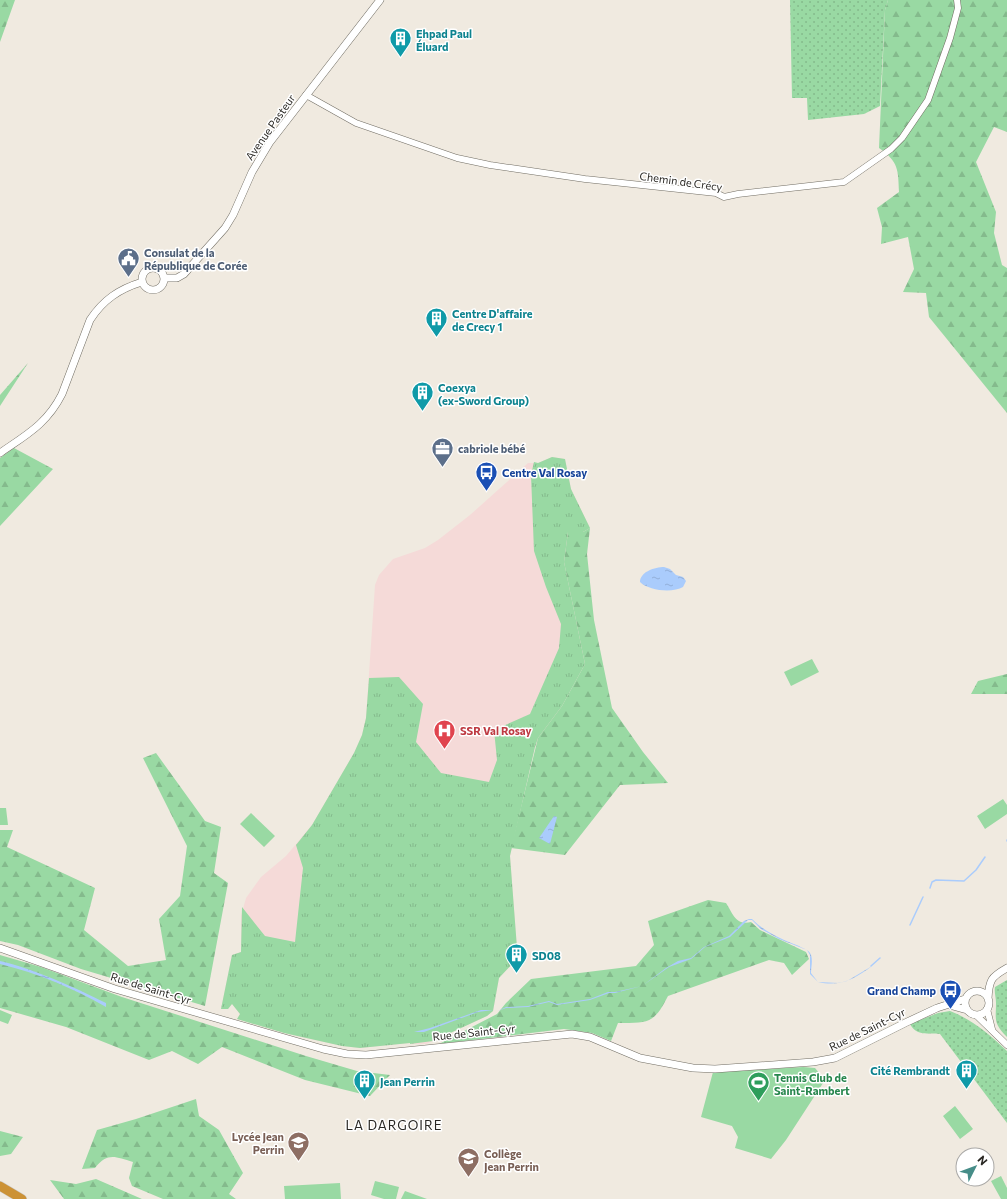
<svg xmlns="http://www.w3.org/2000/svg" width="1007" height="1199" viewBox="0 0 1007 1199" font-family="Commissioner,sans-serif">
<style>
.medical{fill:#f5dad8}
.grass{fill:url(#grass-dots)}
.forest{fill:url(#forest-firs)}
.park{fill:url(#park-tufts)}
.garden{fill:#99d9a3}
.water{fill:url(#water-ripples)}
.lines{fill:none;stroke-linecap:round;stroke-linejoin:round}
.stream{stroke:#aaccfc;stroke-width:1.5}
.tertiary-casing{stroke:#716d63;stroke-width:7}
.secondary-casing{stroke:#716d63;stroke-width:8}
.trunk-casing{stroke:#cccbca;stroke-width:10}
.tertiary{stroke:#fff;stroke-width:6}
.secondary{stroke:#fff;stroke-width:7}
.trunk{stroke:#cc9236;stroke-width:9}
.labels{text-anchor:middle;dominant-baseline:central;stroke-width:3;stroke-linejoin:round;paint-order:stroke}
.culture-label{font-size:11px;font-weight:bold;fill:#0d838f;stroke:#fff;text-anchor:start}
.street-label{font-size:11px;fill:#2a2824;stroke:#fff}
.service-label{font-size:11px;font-weight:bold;fill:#4e5e75;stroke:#fff;text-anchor:start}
.transit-label{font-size:11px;font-weight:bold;fill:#164399;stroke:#fff;text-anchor:start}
.health-label{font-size:11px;font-weight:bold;fill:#be3a42;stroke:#fff;text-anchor:start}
.leisure-label{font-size:11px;font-weight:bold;fill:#27864d;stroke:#fff;text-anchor:start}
.education-label{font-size:11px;font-weight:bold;fill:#785e54;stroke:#fff;text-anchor:end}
.quarter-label{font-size:13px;letter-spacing:1px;fill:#2a2824;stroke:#fff}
</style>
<defs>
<pattern id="grass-dots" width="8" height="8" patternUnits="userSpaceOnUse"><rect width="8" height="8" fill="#99d9a3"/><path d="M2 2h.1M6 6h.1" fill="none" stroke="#84ba8c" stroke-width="1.8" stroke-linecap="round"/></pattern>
<pattern id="forest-firs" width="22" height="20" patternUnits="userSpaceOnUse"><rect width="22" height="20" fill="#99d9a3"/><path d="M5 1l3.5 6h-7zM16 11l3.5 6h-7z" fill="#84ba8c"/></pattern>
<pattern id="park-tufts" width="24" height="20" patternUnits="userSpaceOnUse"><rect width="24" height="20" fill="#99d9a3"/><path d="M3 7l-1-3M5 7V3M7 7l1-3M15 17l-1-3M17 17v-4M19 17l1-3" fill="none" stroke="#84ba8c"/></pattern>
<pattern id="water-ripples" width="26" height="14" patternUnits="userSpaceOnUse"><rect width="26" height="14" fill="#aaccfc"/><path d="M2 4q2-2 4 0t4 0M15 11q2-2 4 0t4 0" fill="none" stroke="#92afd8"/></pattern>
</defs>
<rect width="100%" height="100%" fill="#f0eae0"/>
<path class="medical" d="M552,457L565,459L571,489L590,528L583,532L564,562L585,664L562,706L535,747L510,856L517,948L514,962L499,978L493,1011L487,1016L426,1044H410V1043L360,1048L342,1046L284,1033L237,1019L240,1014L232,1004L228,1009H221L232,955L241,952V916L246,898L261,877L286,856L312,825L354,753L362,735L366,718L375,585L379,575L393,559L425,548L438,540L470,515L528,463H538Z"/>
<path class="grass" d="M790,0H888L885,10L880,106L864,114L808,120L807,98H792Z
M1007,980V1037C993,1023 996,1020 996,1003C996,997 994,992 995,987Z
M950,1011C973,1020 989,1034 1007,1051V1123L940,1034C928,1033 916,1036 910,1024L938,1013Z"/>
<path class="forest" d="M0,0H15L0,42Z
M888,0H1007V132L994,127L976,162L996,212L994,233L1002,265L1007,268V413L929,317L926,293L903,292L914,269L908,237L881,244L882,227L877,208L899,192C898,170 899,162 879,148L885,10Z
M28,363L0,406V395Z
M14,448L53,469L0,526V458Z
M590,528L587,554L594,620L612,708L643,752L668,783L620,785L565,855L511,848L538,738L562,706L585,664L564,562L568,532H583Z
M1007,674V694H971L978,681Z
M156,753L205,821L221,827L214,873L228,883L205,1006L81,969L18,945L0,941V830H13L7,847L95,888L84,930L128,966L166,960L159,919L180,896L187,846L143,758Z
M708,900L726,903C733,914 736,926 751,922L760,930L806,952L809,959L792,975L784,963L769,960L668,996C654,1024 648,1023 618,1023L611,1041L592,1033L564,1029L439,1044L497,1014L506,1003L531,979L636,966L654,945L648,921Z
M0,955L41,967L122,997L306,1056L357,1071L390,1075L370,1096L305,1080L222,1047L198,1064L172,1051L149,1060L66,1027L0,1008Z
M196,1099L199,1116L219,1130L243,1173L229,1194L236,1199H163L132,1186L129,1178L133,1162C115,1157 108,1152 95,1168L82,1169L97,1130L136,1119Z
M0,1131L23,1137L11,1154L0,1156Z
M96,1179L142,1199H64L50,1180L76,1184Z"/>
<path class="park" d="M552,457L565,459L571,489L590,528L583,532H568L564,562L585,664L562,706L538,738L535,747L510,856L517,948L514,962L499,978L493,1011L487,1016L433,1041L410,1044V1043L360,1048L342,1046L284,1033L237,1019L240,1014L232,1004L228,1009H221L232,955L241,952L242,907L265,936L295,942L303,868L296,845L312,825L354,753L362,735L366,718L369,678L399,677L423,704L416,742L441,773L489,782L497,760L494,730L530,714L559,648L561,624L546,587L534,551L531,475L534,462L538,463Z"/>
<path class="garden" d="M812,659L819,672L791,686L784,672Z
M1003,799L1007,805V814L985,829L977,816Z
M0,808H6L8,825H0Z
M251,813L275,836L264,847L240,824Z
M0,1010L12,1015L8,1024L0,1021Z
M803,1067L815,1068L825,1080L786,1140L771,1159L735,1148L738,1137L732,1126L701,1117L713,1072Z
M955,1106L973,1129L960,1139L943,1116Z
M1001,1176L1007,1188V1199H1001L991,1181Z
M375,1181L399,1187L396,1199H384L371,1195Z
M340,1183L341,1199H285L284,1186Z
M405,1191L427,1199H401Z"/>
<path class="water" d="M664,567L670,569L676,575L683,577L686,581L683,587C673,593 649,591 640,582C640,572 655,567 664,567Z
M554,816L557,817L550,844L539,838Z
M749,919H752C766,933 781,939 799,946C803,949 809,949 811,955C813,961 811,967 811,973L818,982L839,983L847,981L872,966C855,979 840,987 818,982L810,974V955L807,950L779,939L761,929L752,920H748L730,937L705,947L691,959L669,967L642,986L615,993H609L590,1000L557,1005L549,1002L528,1007L506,1008L498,1011L506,1007L528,1006L549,1001L557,1004L590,999L608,992H615L642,986L666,968L678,961L691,958L704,947L729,936L744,921Z
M0,961C32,968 76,988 106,1003V1007C73,988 37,973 0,964Z
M481,1010H493L478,1012L424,1032H414L430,1028Z"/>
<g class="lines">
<path class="stream" d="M1007,841V840
M930,888L932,882L936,880L964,881L976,870L985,857
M910,925L923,897
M871,966L880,958"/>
<defs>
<path id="tertiary" d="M306,95L356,123L457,158L490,165L585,179L716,193L724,197L738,194L844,182L891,149L902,138L928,100L950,38L958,8L957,0
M987,1009L992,1029
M976,1015L1007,1045"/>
<path id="secondary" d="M142 279a11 11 0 1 1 22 0a11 11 0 1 1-22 0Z
M164,278H177L184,274L225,228L233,215L252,172L270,142L380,0
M0,453C26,435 47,424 62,394L90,320C103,300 119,289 142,282
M0,948L115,989L323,1049L347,1054L366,1055L572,1034L590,1037L640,1058L693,1068L715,1069L813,1062L835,1058L905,1023L937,1008L965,999
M965 1003a12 12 0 1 1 24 0a12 12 0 1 1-24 0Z
M988,999C989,980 991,977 1007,968
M949,1005L967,1010"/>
<path id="trunk" d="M0,1186L22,1199"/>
</defs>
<use href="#tertiary" class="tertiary-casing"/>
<use href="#secondary" class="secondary-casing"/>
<use href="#trunk" class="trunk-casing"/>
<use href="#tertiary" class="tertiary"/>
<use href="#secondary" class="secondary"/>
<use href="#trunk" class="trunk"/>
</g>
<defs>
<symbol id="building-pin" viewBox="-11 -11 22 30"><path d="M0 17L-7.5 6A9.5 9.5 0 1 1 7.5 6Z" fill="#0f9aa8" stroke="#fff"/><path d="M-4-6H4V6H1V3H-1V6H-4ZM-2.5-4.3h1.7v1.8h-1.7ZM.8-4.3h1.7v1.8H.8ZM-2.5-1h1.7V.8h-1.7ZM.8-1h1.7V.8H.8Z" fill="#fff"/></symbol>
<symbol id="civic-pin" viewBox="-11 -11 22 30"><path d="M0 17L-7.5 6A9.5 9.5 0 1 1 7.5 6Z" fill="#5c6f8a" stroke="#fff"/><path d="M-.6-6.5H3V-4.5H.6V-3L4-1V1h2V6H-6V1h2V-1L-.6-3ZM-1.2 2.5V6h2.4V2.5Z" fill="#fff"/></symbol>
<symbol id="office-pin" viewBox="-11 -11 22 30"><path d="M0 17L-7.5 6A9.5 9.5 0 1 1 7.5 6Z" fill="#5c6f8a" stroke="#fff"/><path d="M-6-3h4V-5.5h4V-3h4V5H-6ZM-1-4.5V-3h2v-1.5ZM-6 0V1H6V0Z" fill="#fff"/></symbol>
<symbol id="bus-pin" viewBox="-11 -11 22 30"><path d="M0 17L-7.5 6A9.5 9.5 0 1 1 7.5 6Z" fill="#1a4fb4" stroke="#fff"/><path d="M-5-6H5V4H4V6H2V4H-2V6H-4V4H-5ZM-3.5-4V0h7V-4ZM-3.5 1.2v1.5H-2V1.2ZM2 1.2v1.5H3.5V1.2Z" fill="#fff"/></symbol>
<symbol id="hospital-pin" viewBox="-11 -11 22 30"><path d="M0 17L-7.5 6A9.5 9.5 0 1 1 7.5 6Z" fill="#e0444e" stroke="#fff"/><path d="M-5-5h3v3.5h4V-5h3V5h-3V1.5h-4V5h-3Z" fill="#fff"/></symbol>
<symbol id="stadium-pin" viewBox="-11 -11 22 30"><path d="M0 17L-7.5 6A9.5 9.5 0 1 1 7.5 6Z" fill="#2e9e5b" stroke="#fff"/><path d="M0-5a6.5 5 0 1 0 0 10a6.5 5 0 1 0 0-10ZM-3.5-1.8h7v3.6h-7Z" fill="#fff"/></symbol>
<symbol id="school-pin" viewBox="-11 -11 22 30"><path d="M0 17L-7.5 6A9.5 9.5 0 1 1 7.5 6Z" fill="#8d6e63" stroke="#fff"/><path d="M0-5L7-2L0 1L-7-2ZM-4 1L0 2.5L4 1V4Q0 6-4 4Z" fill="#fff"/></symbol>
</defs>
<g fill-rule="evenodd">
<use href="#building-pin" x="388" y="26" width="25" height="34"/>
<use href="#civic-pin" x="116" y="246" width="25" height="34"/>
<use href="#building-pin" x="424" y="306" width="25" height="34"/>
<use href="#building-pin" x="410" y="380" width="25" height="34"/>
<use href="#office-pin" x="430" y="436" width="25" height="34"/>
<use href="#bus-pin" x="474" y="460" width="25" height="34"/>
<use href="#hospital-pin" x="432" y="718" width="25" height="34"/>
<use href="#building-pin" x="504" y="942" width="25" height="34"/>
<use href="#bus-pin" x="938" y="978" width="25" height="34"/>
<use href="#building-pin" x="954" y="1058" width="25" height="34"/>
<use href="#building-pin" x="352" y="1068" width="25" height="34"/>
<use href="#stadium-pin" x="746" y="1070" width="25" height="34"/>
<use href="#school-pin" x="286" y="1130" width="25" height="34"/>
<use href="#school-pin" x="456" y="1146" width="25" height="34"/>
</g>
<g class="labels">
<g class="culture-label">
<text x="416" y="33">Ehpad Paul<tspan x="416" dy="13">Éluard</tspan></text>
<text x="452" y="313">Centre D'affaire<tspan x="452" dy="13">de Crecy 1</tspan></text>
<text x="438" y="387">Coexya<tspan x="438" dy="13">(ex-Sword Group)</tspan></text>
<text x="532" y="955">SD08</text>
<text x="950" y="1070" text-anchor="end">Cité Rembrandt</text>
<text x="380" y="1081">Jean Perrin</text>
</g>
<g class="street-label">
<text transform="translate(270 127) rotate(-55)">Avenue Pasteur</text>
<text transform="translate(681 181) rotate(8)">Chemin de Crécy</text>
<text transform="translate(151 988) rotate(17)">Rue de Saint-Cyr</text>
<text transform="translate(867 1029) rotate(-26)">Rue de Saint-Cyr</text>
<text transform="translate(474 1032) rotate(-6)">Rue de Saint-Cyr</text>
</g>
<g class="service-label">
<text x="144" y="252">Consulat de la<tspan x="144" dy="13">République de Corée</tspan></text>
<text x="458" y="448">cabriole bébé</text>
</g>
<g class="transit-label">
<text x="502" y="472">Centre Val Rosay</text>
<text x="936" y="990" text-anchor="end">Grand Champ</text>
</g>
<g class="health-label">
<text x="460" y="730">SSR Val Rosay</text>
</g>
<g class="leisure-label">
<text x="774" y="1077">Tennis Club de<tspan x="774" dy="13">Saint-Rambert</tspan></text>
</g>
<g class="education-label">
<text x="284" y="1136">Lycée Jean<tspan x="284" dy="13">Perrin</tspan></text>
<text x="484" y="1153" text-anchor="start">Collège<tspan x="484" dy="13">Jean Perrin</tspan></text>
</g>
<g class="quarter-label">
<text x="394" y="1125">LA DARGOIRE</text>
</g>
</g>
<g transform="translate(975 1167) rotate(48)"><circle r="19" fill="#ffffff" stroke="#aaa9a7"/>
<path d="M0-3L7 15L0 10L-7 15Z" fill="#468d88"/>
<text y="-6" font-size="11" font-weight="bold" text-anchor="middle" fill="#2a2824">N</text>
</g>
</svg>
